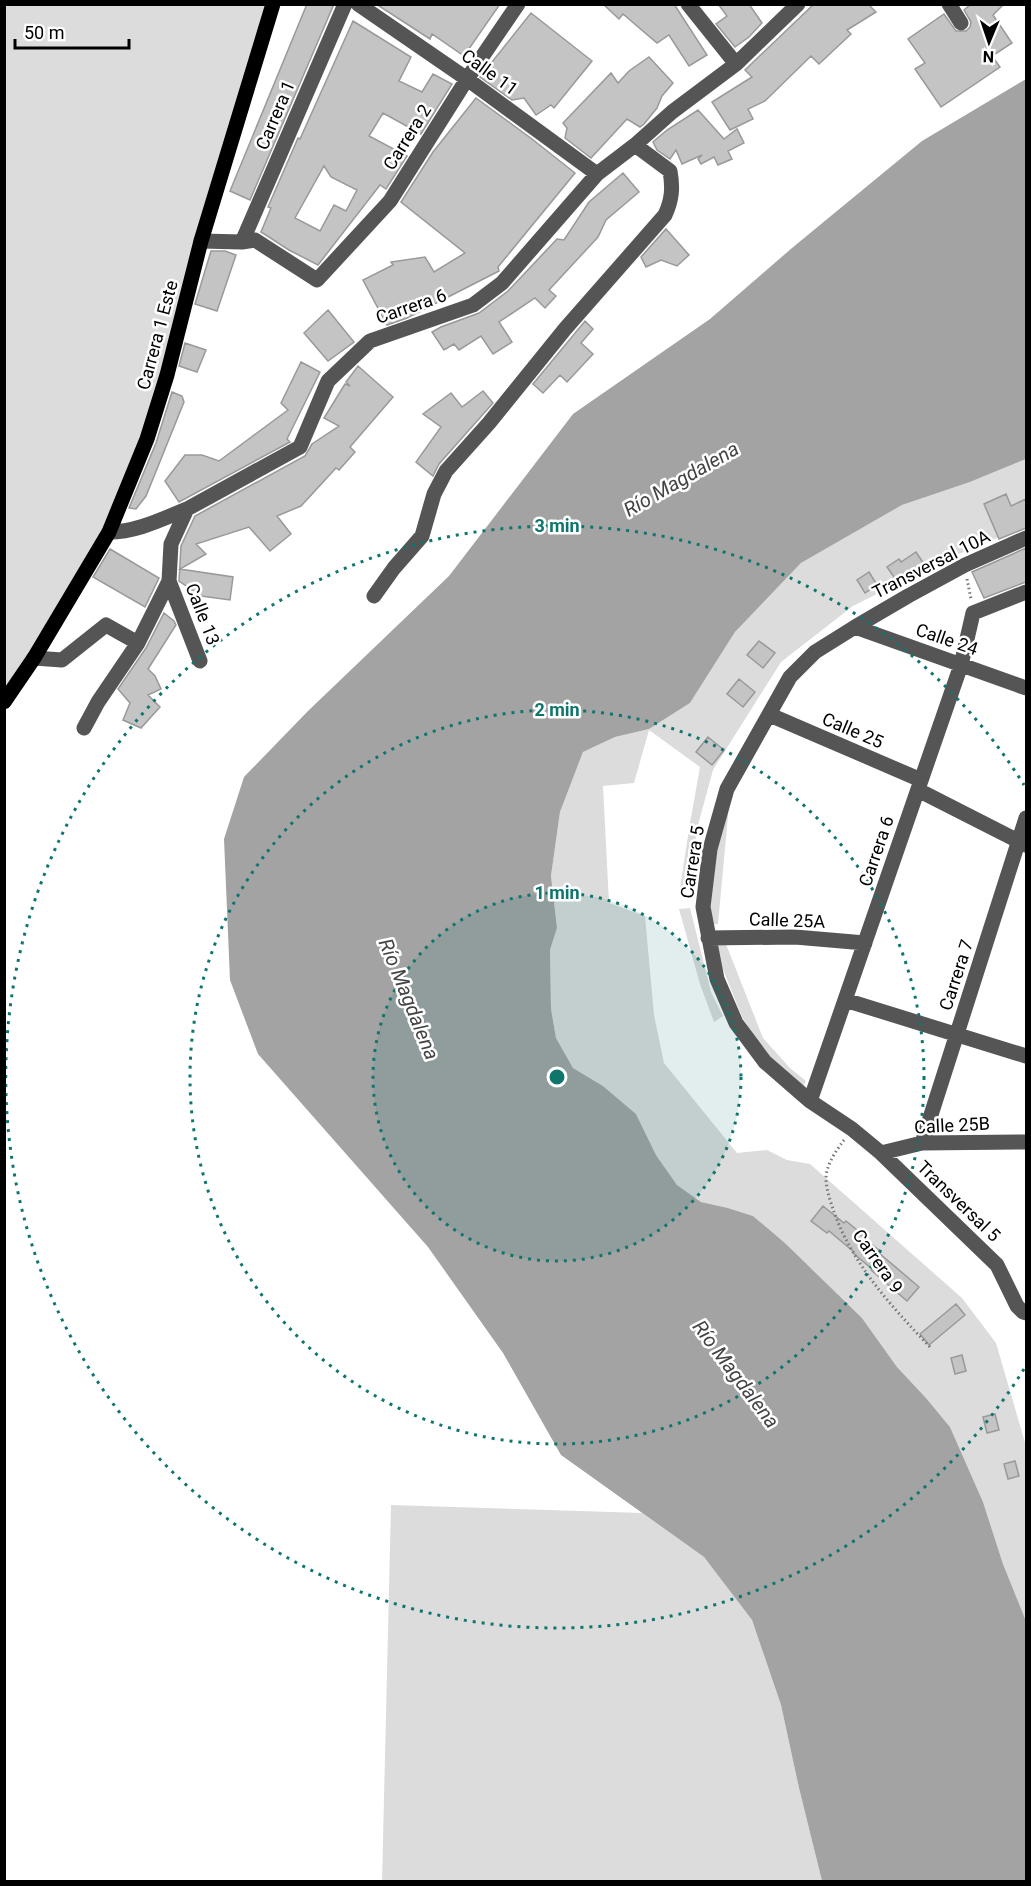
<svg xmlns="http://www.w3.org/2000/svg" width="1031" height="1886" viewBox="0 0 1031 1886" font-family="Roboto,sans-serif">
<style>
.green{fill:#dcdcdc}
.water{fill:#a3a3a3}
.building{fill:#c4c4c4;stroke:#999;stroke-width:1.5;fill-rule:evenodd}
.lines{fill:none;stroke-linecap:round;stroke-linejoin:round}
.path{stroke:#777;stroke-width:3;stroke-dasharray:1.5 3;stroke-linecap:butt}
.minor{stroke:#555;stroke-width:15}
.major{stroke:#000;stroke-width:15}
.ring{fill:none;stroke:#0f766e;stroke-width:3;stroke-dasharray:3 6}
.labels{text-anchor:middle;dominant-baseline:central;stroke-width:5;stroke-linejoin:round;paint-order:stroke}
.street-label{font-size:18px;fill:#000;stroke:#fff}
.water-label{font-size:20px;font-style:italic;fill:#444;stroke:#fff}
.centre{fill:#0f766e;stroke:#fff;stroke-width:3}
.ring-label{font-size:18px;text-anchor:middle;font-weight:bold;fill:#0f766e;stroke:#fff;stroke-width:5;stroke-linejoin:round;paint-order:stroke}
</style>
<rect width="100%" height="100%" fill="#fff"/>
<path class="green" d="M5,5H273L126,489L5,702Z
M1026,459V526L940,562L853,606L781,662L713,770L698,825L687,889L680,888L690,823L700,767L649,730L634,783L603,786L609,903L645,916L654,1015L664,1063L737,1153L767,1150L787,1160L810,1164L962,1298L996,1343L1026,1446V1621L1003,1564L983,1502L950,1427L926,1398L897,1367L862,1318L785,1243L753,1216L728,1208L701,1202L677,1185L656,1155L636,1114L603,1086L573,1068L556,1038L551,1009L550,950L557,928L551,876L560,812L583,752L615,737L649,729L690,703L735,632L801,563L902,505L970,482Z
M730,794L718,924L705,925L706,872Z
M690,908L711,992L723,1016L714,1022L700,984L679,909Z
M711,939H724L763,1038L790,1068L806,1081L802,1088L768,1057L742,1017Z
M391,1505L642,1513L704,1557L752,1620L781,1705L799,1788L822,1881L382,1882Z"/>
<path class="water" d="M1026,79V459L970,482L902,505L801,563L735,632L690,703L649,729L615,737L583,752L560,812L551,876L557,928L550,950L551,1009L556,1038L573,1068L603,1086L636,1114L656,1155L677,1185L701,1202L728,1208L753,1216L785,1243L862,1318L897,1367L926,1398L950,1427L983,1502L1003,1564L1026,1621V1881H822L799,1788L781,1705L752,1620L704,1557L561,1455L503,1353L428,1247L258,1054L230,980L224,839L244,777L308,711L449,576L573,414L710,319L792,248L922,141Z"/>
<path class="building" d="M307,4H334L250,200L230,191Z
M376,4H500L464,56L432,34L430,39Z
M603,4H674L707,55L689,66L669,35L657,43L623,14L619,19Z
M718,4H749L762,23L749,37L735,47L716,24L727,16Z
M814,4H868L876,12L847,30L851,34L819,64L811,56L765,101L748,109L753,119L730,130L712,102L752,77L745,70Z
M971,4H1004L993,15L1012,43L992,56L1000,67L941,107L915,69L925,63L908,39L944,14L956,31H966L970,27L971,22L964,10Z
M531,13L592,61L554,108L551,105L536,115L524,98L512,100L480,77Z
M353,21L411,57L399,81L422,92L433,74L452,84L421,134L383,113L369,136L407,156L386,189L380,185L318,265L289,250L261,232L271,208L268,207L298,138L300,139ZM324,166L331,177L357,190L346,211L334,205L320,231L295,218Z
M649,57L673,83L662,96L657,108L644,124L640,127L627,119L591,158L565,138L567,128L563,123L611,73L618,83L629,71Z
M476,98L532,139L575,173L498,267L499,271L407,318L387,325L363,280L393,265L391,262L425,257L434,272L465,253L401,202L433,152Z
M698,110L724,139L737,129L744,143L728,151L732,159L718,165L714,157L701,164L698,159L702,155L682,164L676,150L670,159L657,150L653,142L667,130Z
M623,173L639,192L606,220L598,237L549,290L556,296L545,308L535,298L499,322L512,342L493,354L481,336L459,350L454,344L444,350L432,332L441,327L479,313L508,291L557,239L564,240L589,202Z
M666,229L689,255L677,266L661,260L646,267L641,257Z
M211,251H225L236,255L217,311L195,304Z
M328,310L354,342L328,361L304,333Z
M585,321L593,329L581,343L593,354L567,382L560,375L543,393L533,384Z
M185,343L206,350L197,372L179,366Z
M301,362L320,372L287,439L290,442L179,502L165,481L185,455H202L219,461L288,410L281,403Z
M358,366L393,397L350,447L355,452L339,470L336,468L301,506L277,516L291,534L270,551L249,527L196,544L206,554L180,569L233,577L230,600L201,596L179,581L181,546L195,516L305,456L312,444L339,426L324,418L345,384L350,386L346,382Z
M483,391L493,403L439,464L433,476L416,462L441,427L423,414L451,393L462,407Z
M172,392L182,396L184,402L146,496L136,509L129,508L156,443Z
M1006,494L1011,506L1026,499V528L999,539L984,504Z
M1026,548V582L984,598L972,572Z
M110,549L159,578L145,607L93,577Z
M916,552L924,564L912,572L911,570L896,580L887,567L899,559L901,562Z
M869,572L877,585L865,593L857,580Z
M164,613L174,621L176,625L148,669L155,676L161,689L148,695L160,707L141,728L123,720L130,703L118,689L146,648Z
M759,641L775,653L763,668L747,655Z
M739,679L755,692L743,707L727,694Z
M708,737L724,750L712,765L696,752Z
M823,1206L844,1223L846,1221L862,1234L861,1235L881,1252L879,1253L919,1287L907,1301L871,1270L872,1269L853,1253L854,1252L829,1231L827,1233L811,1221Z
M956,1304L965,1315L929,1345L920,1334Z
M962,1355L966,1371L955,1374L951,1358Z
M995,1414L999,1430L987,1433L983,1417Z
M1015,1461L1019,1476L1008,1479L1004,1464Z"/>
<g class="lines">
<path class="path" d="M967,579L971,599
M844,1140C836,1151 825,1166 826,1181C827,1192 831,1203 834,1212C853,1265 892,1307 930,1347"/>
<path class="minor" d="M358,4L467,79L597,174
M688,4L736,64
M949,4L961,23
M201,241L242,242L255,240L317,280L390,201L467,79L518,4
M242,242L345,4
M109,532C137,532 162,519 187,509
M1026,538L965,565L908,596L855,627L815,652L790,677L727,789L710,849L703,907L717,979L736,1023L765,1062L810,1101L852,1129L881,1153L997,1265L1017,1306L1023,1312L1026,1313
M169,581L200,661
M374,596L394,568L422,536L434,494L446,471L489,423L565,329L665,215C672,200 673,188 670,171L635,145
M855,627L1026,688
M34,658L62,660L106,625L138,643
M770,715L921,780
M84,728L98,702L138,643L169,581L171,544L187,509L300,447L328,381L370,341L473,305L502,283L597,174L635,145L672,112L736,64L798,4
M918,790L1026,845
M708,938L795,937L865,943
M845,1000L1026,1056
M810,1101L961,665L973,613L1026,592
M922,1143L1026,818
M881,1153L922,1143L1026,1142"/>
<path class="major" d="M4,702L34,658L109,532L147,439L167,375L201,241L273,4"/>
</g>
<circle cx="557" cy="1077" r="184" fill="#0f766e" fill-opacity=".12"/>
<g class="ring">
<circle cx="557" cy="1077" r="184"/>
<circle cx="557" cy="1077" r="367"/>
<path d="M1024 1369A551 551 0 1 1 1024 785"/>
</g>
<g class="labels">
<g class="street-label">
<text transform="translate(490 72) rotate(36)">Calle 11</text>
<text transform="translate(275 115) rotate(-67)">Carrera 1</text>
<text transform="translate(407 137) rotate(-58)">Carrera 2</text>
<text transform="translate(411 306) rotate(-19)">Carrera 6</text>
<text transform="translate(157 335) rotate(-75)">Carrera 1 Este</text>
<text transform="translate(931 564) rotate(-27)">Transversal 10A</text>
<text transform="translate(203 614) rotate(69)">Calle 13</text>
<text transform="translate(947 639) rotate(19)">Calle 24</text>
<text transform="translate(853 730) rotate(23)">Calle 25</text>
<text transform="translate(876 851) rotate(-71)">Carrera 6</text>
<text transform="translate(692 862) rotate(-81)">Carrera 5</text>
<text transform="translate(787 920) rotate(2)">Calle 25A</text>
<text transform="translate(956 975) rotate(-72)">Carrera 7</text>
<text transform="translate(952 1125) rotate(-3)">Calle 25B</text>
<text transform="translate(959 1201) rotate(44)">Transversal 5</text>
<text transform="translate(878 1261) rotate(55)">Carrera 9</text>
</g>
<g class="water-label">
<text transform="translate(681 479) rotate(-30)">Río Magdalena</text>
<text transform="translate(409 999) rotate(68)">Río Magdalena</text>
<text transform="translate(736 1374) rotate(53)">Río Magdalena</text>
</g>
</g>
<circle cx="557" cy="1077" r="9" class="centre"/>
<g class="ring-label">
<text x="557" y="532">3 min</text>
<text x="557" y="716">2 min</text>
<text x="557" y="899">1 min</text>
</g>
<rect width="1031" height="1886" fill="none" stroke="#000000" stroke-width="12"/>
<g transform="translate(989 42) rotate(182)" stroke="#ffffff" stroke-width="4.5" paint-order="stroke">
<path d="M0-4.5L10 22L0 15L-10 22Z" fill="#000000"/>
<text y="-9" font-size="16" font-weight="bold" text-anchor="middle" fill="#000000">N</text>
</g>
<path d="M15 39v9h114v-9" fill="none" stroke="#000000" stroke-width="3"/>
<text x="24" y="39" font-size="18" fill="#000000" stroke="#ffffff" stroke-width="4.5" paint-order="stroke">50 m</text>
</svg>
